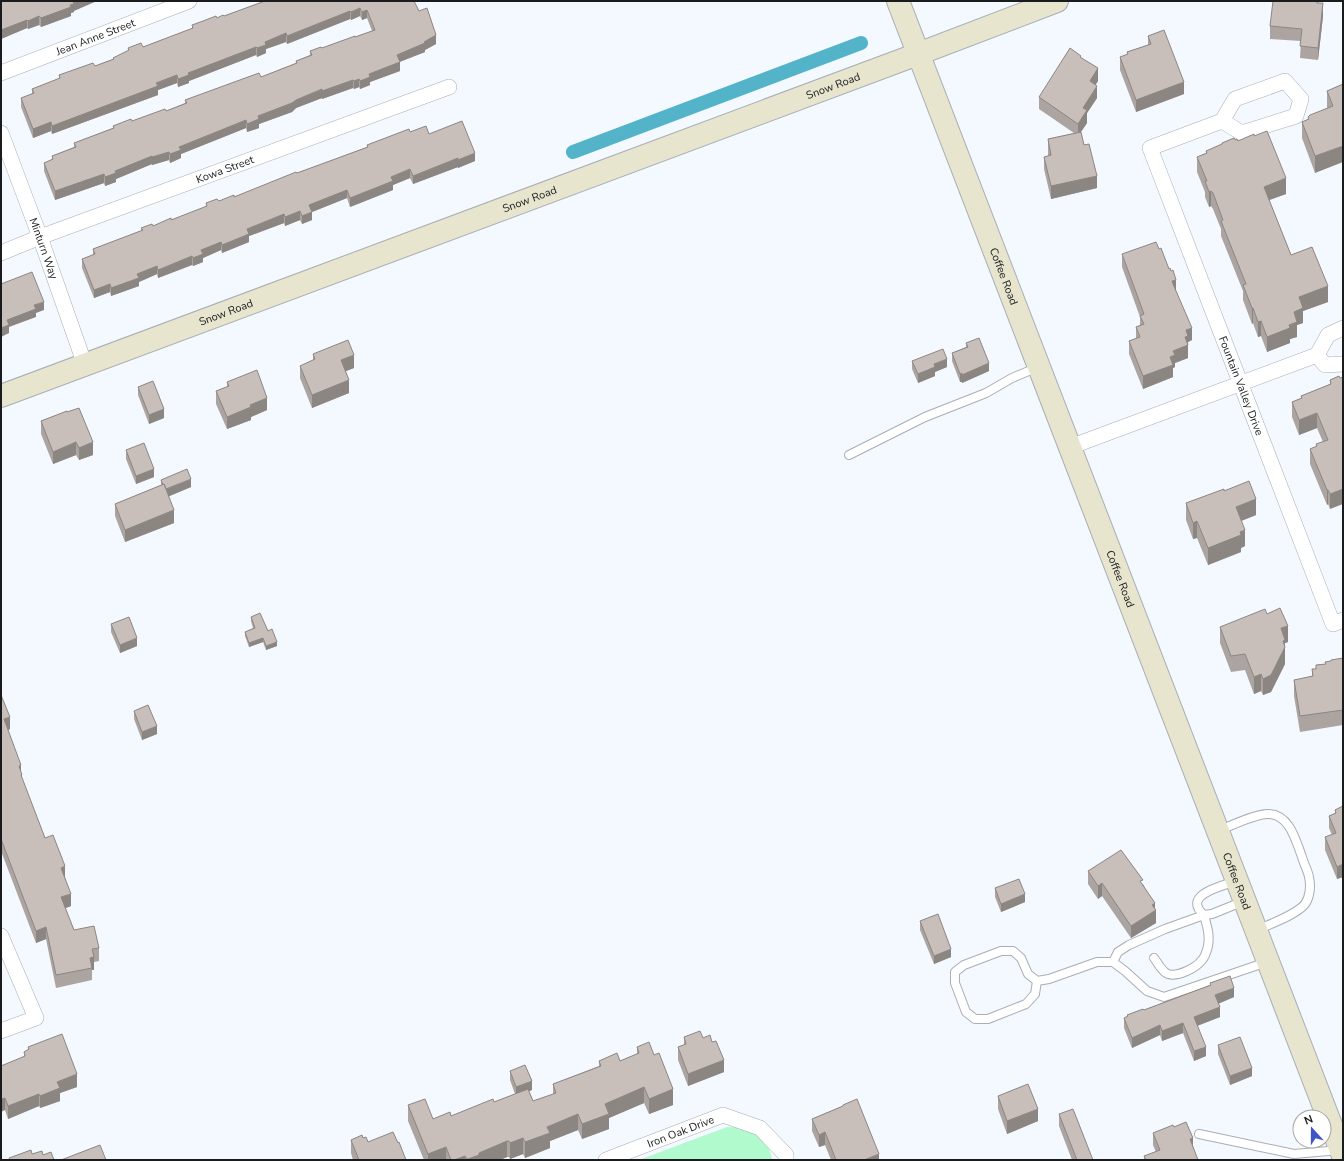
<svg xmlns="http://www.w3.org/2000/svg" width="1344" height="1161" viewBox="0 0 1344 1161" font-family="'Nunito Sans',sans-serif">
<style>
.green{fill:#b0face}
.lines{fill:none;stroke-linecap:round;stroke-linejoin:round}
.canal{stroke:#52b3c9;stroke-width:14}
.service-casing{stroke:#a8aeb5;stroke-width:10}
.minor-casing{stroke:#a8aeb5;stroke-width:16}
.secondary-casing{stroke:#a8aeb5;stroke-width:24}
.service{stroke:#fff;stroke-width:8}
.minor{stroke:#fff;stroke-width:15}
.secondary{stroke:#e7e5cd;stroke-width:22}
.wall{fill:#aca4a1}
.shaded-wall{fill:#8c8683}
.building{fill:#c8bfbb;stroke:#8c8683}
.labels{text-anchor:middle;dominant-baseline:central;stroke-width:3;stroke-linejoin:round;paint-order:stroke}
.street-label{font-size:11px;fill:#191b1d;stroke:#fff}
</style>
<rect width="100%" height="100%" fill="#f3f9fe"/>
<path class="green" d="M727,1127C751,1127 768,1135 772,1160H639Z"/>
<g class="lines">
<path class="canal" d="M573,152L861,43"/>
<defs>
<path id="service" d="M849,455L925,417L986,393L1012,378L1038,367
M1218,831C1230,826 1257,813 1269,814C1290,815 1296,841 1302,857C1304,864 1308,871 1309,877C1311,886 1310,897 1305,904C1296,915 1270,924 1257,930
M1236,881C1222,886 1181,895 1204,915L1212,914L1244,901
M1113,962L1118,952L1129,945L1165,929L1204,915C1207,926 1210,935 1208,946C1207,950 1205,957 1202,960C1196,968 1178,977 1168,974C1162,972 1158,963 1154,958
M1037,981L1035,994L1026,1004L988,1019H975L966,1012L955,983V972L964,965L1001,951H1013L1021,958L1028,974L1037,981L1049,979L1097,962H1113L1125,971L1147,991L1164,997L1267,962
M1199,1134L1294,1154L1340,1150"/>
<g id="minor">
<path id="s1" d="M1,73L189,1"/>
<path id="s2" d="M1222,121L1242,133L1296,116L1301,99L1285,81L1235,99L1222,121L1150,148L1333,624L1343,620"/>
<path id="s3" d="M1,133L40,237L85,365"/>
<path id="s4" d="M1,253L40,237L449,87"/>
<path d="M1317,355L1325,365L1343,364"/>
<path d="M1070,447L1317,355L1328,335L1343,328"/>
<path d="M1,936L36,1018L1,1031"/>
<path id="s5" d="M606,1160L723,1115L760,1128L786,1155V1160"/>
</g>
<g id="secondary">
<path id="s6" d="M898,1L1343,1156"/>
<path id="s7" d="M1,396L918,54L1057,1"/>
</g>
</defs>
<use href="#service" class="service-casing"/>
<use href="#minor" class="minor-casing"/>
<use href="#secondary" class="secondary-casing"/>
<use href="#service" class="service"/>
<use href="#minor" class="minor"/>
<use href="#secondary" class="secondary"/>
</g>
<path class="wall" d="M1,1L74,11V12L71,13V16L41,27L39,25L28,29L27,28L1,39Z
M265,1L419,11L436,44L425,50V52L399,62L400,71L370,82V85L360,89L359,87L354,89L353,88L322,99V98L296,108L292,112L259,124V128L247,132L246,128L181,154V158L170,163L169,160L152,165V164L116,179V182L105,186L104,183L55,200L44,171V163L52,160V156L74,147V143L113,128V126L132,121L166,111L185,103V100L261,77L296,63V61L310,55V51L322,48L355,37L372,31L367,18L362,20L360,16L351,20L350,19L287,44L286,42L266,49V53L257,57L256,55L189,81V83L178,87L177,83L158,90V95L52,134L51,131L33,138L21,107V98L32,94V89L59,79V75L95,66L113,59V58L128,51V48L143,47L192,29V25L217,18L224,16Z
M1318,1V3L1323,16L1318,60L1300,58L1301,41L1270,39V26Z
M1148,36L1184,94L1136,112L1120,70V57L1127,55V52L1148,45Z
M1081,58L1098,81L1095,85L1097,98L1087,113V123L1081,132L1084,145L1097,188L1051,199L1044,169V157L1048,156V139L1074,133L1039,109V97Z
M1343,84L1315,173L1302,138V122L1308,119V117L1327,108V91Z
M410,132L429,134L475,161L458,168V167L413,184L410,178L393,185V190L350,207L347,198L312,212V220L302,224L300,220L285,226L284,223L249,236V242L222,253L221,250L203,258V262L193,266L192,265L158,278L157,274L139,282V286L111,296L110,292L94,298L82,268V259L93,255V249L141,231V228L153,226L171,220L206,207V203L219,201L234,197L367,147V145Z
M1235,140L1238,141L1286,194L1269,200L1291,255L1328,302L1303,311V323L1297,325V337L1290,339V343L1267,352L1261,336L1258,337L1253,323L1252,324L1243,300V291L1221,236V229L1213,209L1211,206L1209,207L1205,197V192L1197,172V157L1206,153V151L1222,144V143Z
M1122,254L1176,292L1192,340L1188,342V358L1175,363V367L1173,368V377L1143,389L1129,354V341L1136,339V327L1140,325V317L1122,267Z
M966,343L989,371L962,383V382H960L952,361V353L966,347Z
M313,354L354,368L346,371L349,393L312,408L300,378V366L313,360Z
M912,361L947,367L935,372V376L918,383L912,369Z
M1339,376L1330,509L1328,504L1327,505L1310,464V449L1316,447V444L1323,442L1317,428L1299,435L1292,417V402L1301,398V396L1330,384V380Z
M227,382L267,410L251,417V420L227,429L216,404V391L227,387Z
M138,387L164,418L149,424L138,395Z
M67,412L93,455L79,460L76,455L53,464L41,434V421Z
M126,450L154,477L136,484L126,459Z
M161,480L191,487L169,496L174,523L125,542L115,516V504L161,485Z
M1224,491L1256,515L1241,521L1245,546L1241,548V552L1208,565L1197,538L1193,539L1186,520V503Z
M1267,614L1288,642L1285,643V664L1271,692L1263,695L1261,691L1254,694L1245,670L1231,672L1220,643V627Z
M251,617L268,631L277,646L266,650L263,642L249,647L245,636V632L253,628L251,621Z
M111,624L137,646L120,653L111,632Z
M1343,658V725L1300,732L1294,696V680L1312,676V669H1316V665L1325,664L1331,661Z
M1,695L10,729L8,730L21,773L22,780L45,838L65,877L71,906L65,908L74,930L99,948V961L94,962V970H92V980L56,988L46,939L36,943L1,851Z
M134,711L157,734L142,740L134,719Z
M1343,806V877L1337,879L1325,850V837L1332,835L1329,828V816L1335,813V810Z
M1088,871L1143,884L1155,909L1156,923L1131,938L1102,896L1098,899L1088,884Z
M995,888L1025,902L1001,912L995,897Z
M920,921L951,957L934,964L920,930Z
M1210,983L1234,997L1218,1004L1220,1017L1197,1026L1206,1056L1194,1061L1183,1033L1162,1041L1160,1035L1132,1048L1124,1028V1018L1127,1017V1015L1144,1010L1210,985Z
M684,1037L703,1038L724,1072L688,1086L678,1060V1047L684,1045Z
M1218,1045L1252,1076L1230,1085L1218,1054Z
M28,1047L77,1087L60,1093V1101L40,1108L39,1106L8,1119L5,1110L1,1066L24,1057V1052L28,1050Z
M637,1047L673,1105L649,1114L644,1103L609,1118V1129L582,1139L578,1130L550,1141V1148L525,1158L523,1154L510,1159L509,1157H507L500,1160H424L408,1121V1105L433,1119L451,1116L494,1102L515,1094L510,1080V1071L532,1090L529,1091L533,1101L553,1094V1084L599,1066V1061H620L637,1054Z
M998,1096L1038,1121L1007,1134L998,1109Z
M843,1105L879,1160H831L825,1145L819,1147L812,1131V1119L843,1106Z
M1059,1114L1093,1160H1072L1059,1126Z
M1174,1127L1193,1146L1198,1160H1144V1156L1156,1152L1153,1145V1133Z
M363,1138L368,1142L398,1143L406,1160H353L351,1153V1140Z"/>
<path class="shaded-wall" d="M76,1H97L74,11V12L71,13V16L41,27V18L70,5L73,2Z
M1323,3V16L1318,60V48Z
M360,8V16L351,20V12Z
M367,10V18L362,20V12Z
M350,11V19L287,44V36Z
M39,16V25L28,29V21Z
M27,20V28L1,39V30Z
M286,33V42L266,49V53L257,57V48L265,42Z
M436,35V44L425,50V52L397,63V55Z
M256,47V55L189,81V83L178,87V79L188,73Z
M400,62V71L370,82V85L360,89V81L369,74Z
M1098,68V81L1090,94V81Z
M177,75V83L158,90V95L52,134V126Z
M359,79V87L354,89V81Z
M353,80V88L322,99V91Z
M1184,82V94L1136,112V100Z
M1097,86V98L1087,113V123L1078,136V124L1083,108Z
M322,89V98L296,108L292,112L259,124V128L247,132V124L258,116Z
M246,120V128L181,154V158L170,163V154L179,147Z
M51,122V131L33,138V129Z
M1343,146V162L1315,173V156Z
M169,152V160L152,165V157Z
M475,153V161L458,168V160Z
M152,156V164L116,179V182L105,186V177L115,171Z
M458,158V167L413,184V176Z
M410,169V178L393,185V190L350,207V198L391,177Z
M104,174V183L55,200V191Z
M1097,176V188L1051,199V186Z
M1286,178V194L1264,202V187Z
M347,190V198L312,212V220L302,224V216L309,205Z
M1211,191V206L1209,207V192Z
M300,211V220L285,226V217Z
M284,214V223L249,236V242L222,253V245L247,229Z
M221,242V250L203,258V262L193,266V258L201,250Z
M192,256V265L158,278V270Z
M157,266V274L139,282V286L111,296V288L137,274Z
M1176,280V292L1172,294V281Z
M110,284V292L94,298V290Z
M1328,286V302L1303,311V323L1297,325V337L1290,339V343L1267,352V337L1289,325L1299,297Z
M44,302V310L36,313V317L9,327V333L1,337V328L7,320L34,305Z
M1252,308H1253V323L1252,324Z
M1261,321V336L1258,337V322Z
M1192,328V340L1188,342V358L1175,363V367L1173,368V377L1143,389V376L1170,357L1173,351L1185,337L1186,330Z
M354,355V368L341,373V360Z
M947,359V367L935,372V376L918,383V374L934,364Z
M989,363V371L962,383V375Z
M962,373V382H960V374Z
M349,380V393L312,408V395Z
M267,398V410L251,417V420L227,429V417L250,405Z
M164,409V418L149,424V415Z
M1317,413V428L1299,435V420Z
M76,442V455L53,464V452Z
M93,442V455L79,460V448Z
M154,469V477L136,484V476Z
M191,479V487L165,498V490Z
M1343,489V504L1330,509V494Z
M1327,490H1328V504L1327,505Z
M1256,499V515L1236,523V507Z
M174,510V523L125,542V530Z
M1197,521V538L1193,539V523Z
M1245,530V546L1241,548V552L1208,565V548L1240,532Z
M1288,626V642L1285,643V664L1271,692L1263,695V679L1281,628Z
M137,638V646L120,653V645Z
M263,638V642L249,647V643Z
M277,642V646L266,650V646Z
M1261,674V691L1254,694V677Z
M10,717V729L4,732V719Z
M157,726V734L142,740V732Z
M21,765V775H22V787L19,766Z
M1343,864V877L1337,879V867Z
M65,866V879L61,868Z
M1102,883V896L1098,899V886Z
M71,894V906L61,910V897Z
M1025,894V902L1001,912V904Z
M1155,903V911L1156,910V923L1131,938V926L1152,905Z
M46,927V939L36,943V931Z
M951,949V957L934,964V956Z
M94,957V970H92L90,958Z
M1234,988V997L1215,1005V995Z
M1220,1007V1017L1194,1027V1017Z
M1183,1023V1033L1162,1041V1031Z
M1160,1025V1035L1132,1048V1038Z
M1206,1047V1056L1194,1061V1051Z
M724,1060V1072L688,1086V1074Z
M1252,1068V1076L1230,1085V1076Z
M77,1074V1087L60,1093V1101L40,1108V1096L57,1082Z
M532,1081V1090L516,1096V1087Z
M644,1087V1103L609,1118V1129L582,1139V1124L605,1104Z
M673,1089V1105L649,1114V1099Z
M39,1094V1106L8,1119V1106Z
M5,1098V1110L1,1112V1099Z
M1038,1109V1121L1007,1134V1121Z
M578,1114V1130L550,1141V1148L525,1158V1142L547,1127Z
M825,1132V1145L819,1147V1135Z
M523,1138V1154L510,1159V1143Z
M1193,1138V1150L1190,1139Z
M507,1141V1157L500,1160H468V1159L479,1153Z
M446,1147V1160H428V1154Z
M879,1154V1160H864Z
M465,1156V1160H454Z"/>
<path class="building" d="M1,1H76L73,2L74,4L70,5L71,7L41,18L39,16L28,21L27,20L1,30Z
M265,1H414L419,11L427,8L436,35L424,42L425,43L397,55L400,62L369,74L370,77L360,81L359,79L354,81L353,80L322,91V89L296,100L292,103L258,116L259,119L247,124L246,120L179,147L181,150L170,154L169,152L152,157V156L115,171L116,173L105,177L104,174L55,191L44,163L53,159L52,156L76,147L74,143L114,128L113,126L131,119L132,121L165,109L166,111L187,103L185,100L259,73L261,77L297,63L296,61L312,55L310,51L321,47L322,48L355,36V37L375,30L367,10L362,12L360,8L351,12L350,11L287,36L286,33L265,42L266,45L257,48L256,47L188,73L189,75L178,79L177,75L156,83L158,86L52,126L51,122L33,129L21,98L34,93L32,89L60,78L59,75L93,63L95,66L114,59L113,58L129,50L128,48L141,43L143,47L193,28L192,25L203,21L216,16L217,18L223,15L224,16Z
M1273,1H1317V3H1323L1318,48L1300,46L1302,29L1270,26Z
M1164,30L1184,82L1136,100L1120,57L1128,54L1127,52L1151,44L1148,36Z
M1070,48L1081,56L1080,57L1098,68L1090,81L1097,86L1083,108L1087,110L1078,124L1039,97Z
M1343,84V146L1315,156L1302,122L1309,119L1308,117L1310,115L1333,106L1327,91Z
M462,121L475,153L458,160V158L413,176L410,169L391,177L393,181L350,198L347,190L309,205L312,212L302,216L300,211L285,217L284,214L247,229L249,234L222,245L221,242L201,250L203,254L193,258L192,256L158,270L157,266L137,274L139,278L111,288L110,284L94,290L82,259L95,254L93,249L143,230L141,228L152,224L153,226L171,218V220L207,206L206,203L217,199L219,201L234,195V197L296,172L297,173L368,147L367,145L409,129L410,132L426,126L429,134Z
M1267,131L1286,178L1264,187L1291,255L1312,247L1328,286L1299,297L1303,308L1294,312L1297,322L1289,325L1290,328L1267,337L1261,321L1258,322L1253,308H1252L1243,285L1246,284L1221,221L1223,220L1213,193L1211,191L1209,192L1205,181H1207L1197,157L1207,153L1206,151L1222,144V143L1234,138L1235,140L1237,139L1238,141L1254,134V136Z
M1081,132L1084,145L1089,144L1097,176L1051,186L1044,157L1051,155L1048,139Z
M1156,242L1159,249L1161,248L1169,269L1170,268L1171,271L1173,270L1176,280L1172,281L1173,284L1192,328L1186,330L1188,336L1185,337L1188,345L1173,351L1175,355L1170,357L1173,365L1143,376L1129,341L1140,337L1136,327L1144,324L1140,316L1144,314L1122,254Z
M32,272L44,302L34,305L36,309L7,320L9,325L1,328V284Z
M979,338L989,363L962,375V373L960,374L952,353L968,347L966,343Z
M348,340L354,355L341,360L349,380L312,395L300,366L315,359L313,354Z
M943,349L947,359L934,364L935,367L918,374L912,361Z
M257,370L267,398L250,405L251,407L227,417L216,391L229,386L227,382Z
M1339,376L1340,378L1343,377V489L1330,494L1328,490H1327L1310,449L1317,446L1316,444L1328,440L1317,413L1299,420L1292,402L1302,398L1301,396L1331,384L1330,380Z
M153,381L164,409L149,415L138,387Z
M79,408L93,442L79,448L76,442L53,452L41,421L67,411V412Z
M144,443L154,469L136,476L126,450Z
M187,469L191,479L166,489L164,484L163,485L161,480Z
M1249,481L1256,499L1236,507L1245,530L1240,532L1241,535L1208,548L1197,521L1193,523L1186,503L1224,489V491Z
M164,484L174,510L125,530L115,504Z
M1280,608L1288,626L1281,628L1285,640L1283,641L1285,647L1271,675L1263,679L1261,674L1254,677L1245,654L1231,656L1220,627L1265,609L1267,614Z
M260,613L268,631L272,629L277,642L266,646L263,638L249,643L245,632L255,628L251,617Z
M129,617L137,638L120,645L111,624Z
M1343,658V710L1300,716L1294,680L1313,676L1312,669H1316V665L1326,664L1325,662L1331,661V660Z
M1,695L10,717L4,719L21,765L19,766L22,775H21L45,838L53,835L65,866L61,868L71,894L61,897L74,930L94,926L99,948L92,949L94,957L90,958L92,968L56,975L46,927L36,931L1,839Z
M148,705L157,726L142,732L134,711Z
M1343,806V864L1337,867L1325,837L1336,833L1329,816L1336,813L1335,810Z
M1121,850L1143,880L1140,881L1155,903L1152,905L1156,910L1131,926L1102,883L1098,886L1088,871Z
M1019,879L1025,894L1001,904L995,888Z
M938,914L951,949L934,956L920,921Z
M1230,976L1234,988L1215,995L1220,1007L1194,1017L1206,1047L1194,1051L1183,1023L1162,1031L1160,1025L1132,1038L1124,1018L1128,1016L1127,1015L1143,1009L1144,1010L1211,985L1210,983Z
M700,1031L703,1038L710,1035L712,1042L716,1041L724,1060L688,1074L678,1047L686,1044L684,1037Z
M62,1034L77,1074L57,1082L60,1088L40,1096L39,1094L8,1106L5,1098L1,1099V1066L25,1056L24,1052L29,1049L28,1047Z
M1240,1037L1252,1068L1230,1076L1218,1045Z
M649,1042L654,1055L659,1053L673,1089L649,1099L644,1087L605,1104L609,1114L582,1124L578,1114L547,1127L550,1133L525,1142L523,1138L510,1143L509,1141H507L479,1153V1155L468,1159H467L465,1156L454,1160H451L446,1147L428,1154L408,1105L425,1099L433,1119L450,1112L451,1116L493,1099L494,1102L528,1089L533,1101L556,1093L553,1084L601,1066L599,1061L617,1053L620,1061L639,1053L637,1047Z
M525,1065L532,1081L516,1087L510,1071Z
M1028,1084L1038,1109L1007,1121L998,1096Z
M857,1099L879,1154L864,1160H836L825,1132L819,1135L812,1119L843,1106V1105Z
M1073,1109L1093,1160H1077L1059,1114Z
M1186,1122L1193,1138L1190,1139L1198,1160H1146L1144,1156L1160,1150L1153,1133L1173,1125L1174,1127Z
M393,1132L398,1143L399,1142L406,1160H359L351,1140L362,1135L363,1138L366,1137L368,1142Z
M100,1145L106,1160H61Z
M31,1150L32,1154L42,1151L43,1155L51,1152L54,1160H10L9,1158Z"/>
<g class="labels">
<g class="street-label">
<text stroke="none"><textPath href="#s1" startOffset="101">Jean Anne Street</textPath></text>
<text stroke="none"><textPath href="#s7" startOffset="888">Snow Road</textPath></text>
<text stroke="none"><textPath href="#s4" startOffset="239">Kowa Street</textPath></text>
<text stroke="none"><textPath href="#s7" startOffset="564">Snow Road</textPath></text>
<text stroke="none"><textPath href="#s3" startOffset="123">Minturn Way</textPath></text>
<text stroke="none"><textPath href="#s6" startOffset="295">Coffee Road</textPath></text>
<text stroke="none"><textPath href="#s7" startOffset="240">Snow Road</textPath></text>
<text stroke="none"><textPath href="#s2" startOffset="532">Fountain Valley Drive</textPath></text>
<text stroke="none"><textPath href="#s6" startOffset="619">Coffee Road</textPath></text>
<text stroke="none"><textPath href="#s6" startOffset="943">Coffee Road</textPath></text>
<text stroke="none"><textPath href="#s5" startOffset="80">Iron Oak Drive</textPath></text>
</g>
</g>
<rect width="1344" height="1161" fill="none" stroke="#191b1d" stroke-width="4"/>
<g transform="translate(1312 1129) rotate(339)"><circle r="19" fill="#ffffff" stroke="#a3a4a5"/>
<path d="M0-3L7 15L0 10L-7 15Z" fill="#3f56c9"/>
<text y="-6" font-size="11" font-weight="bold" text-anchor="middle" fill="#191b1d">N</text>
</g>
</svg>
